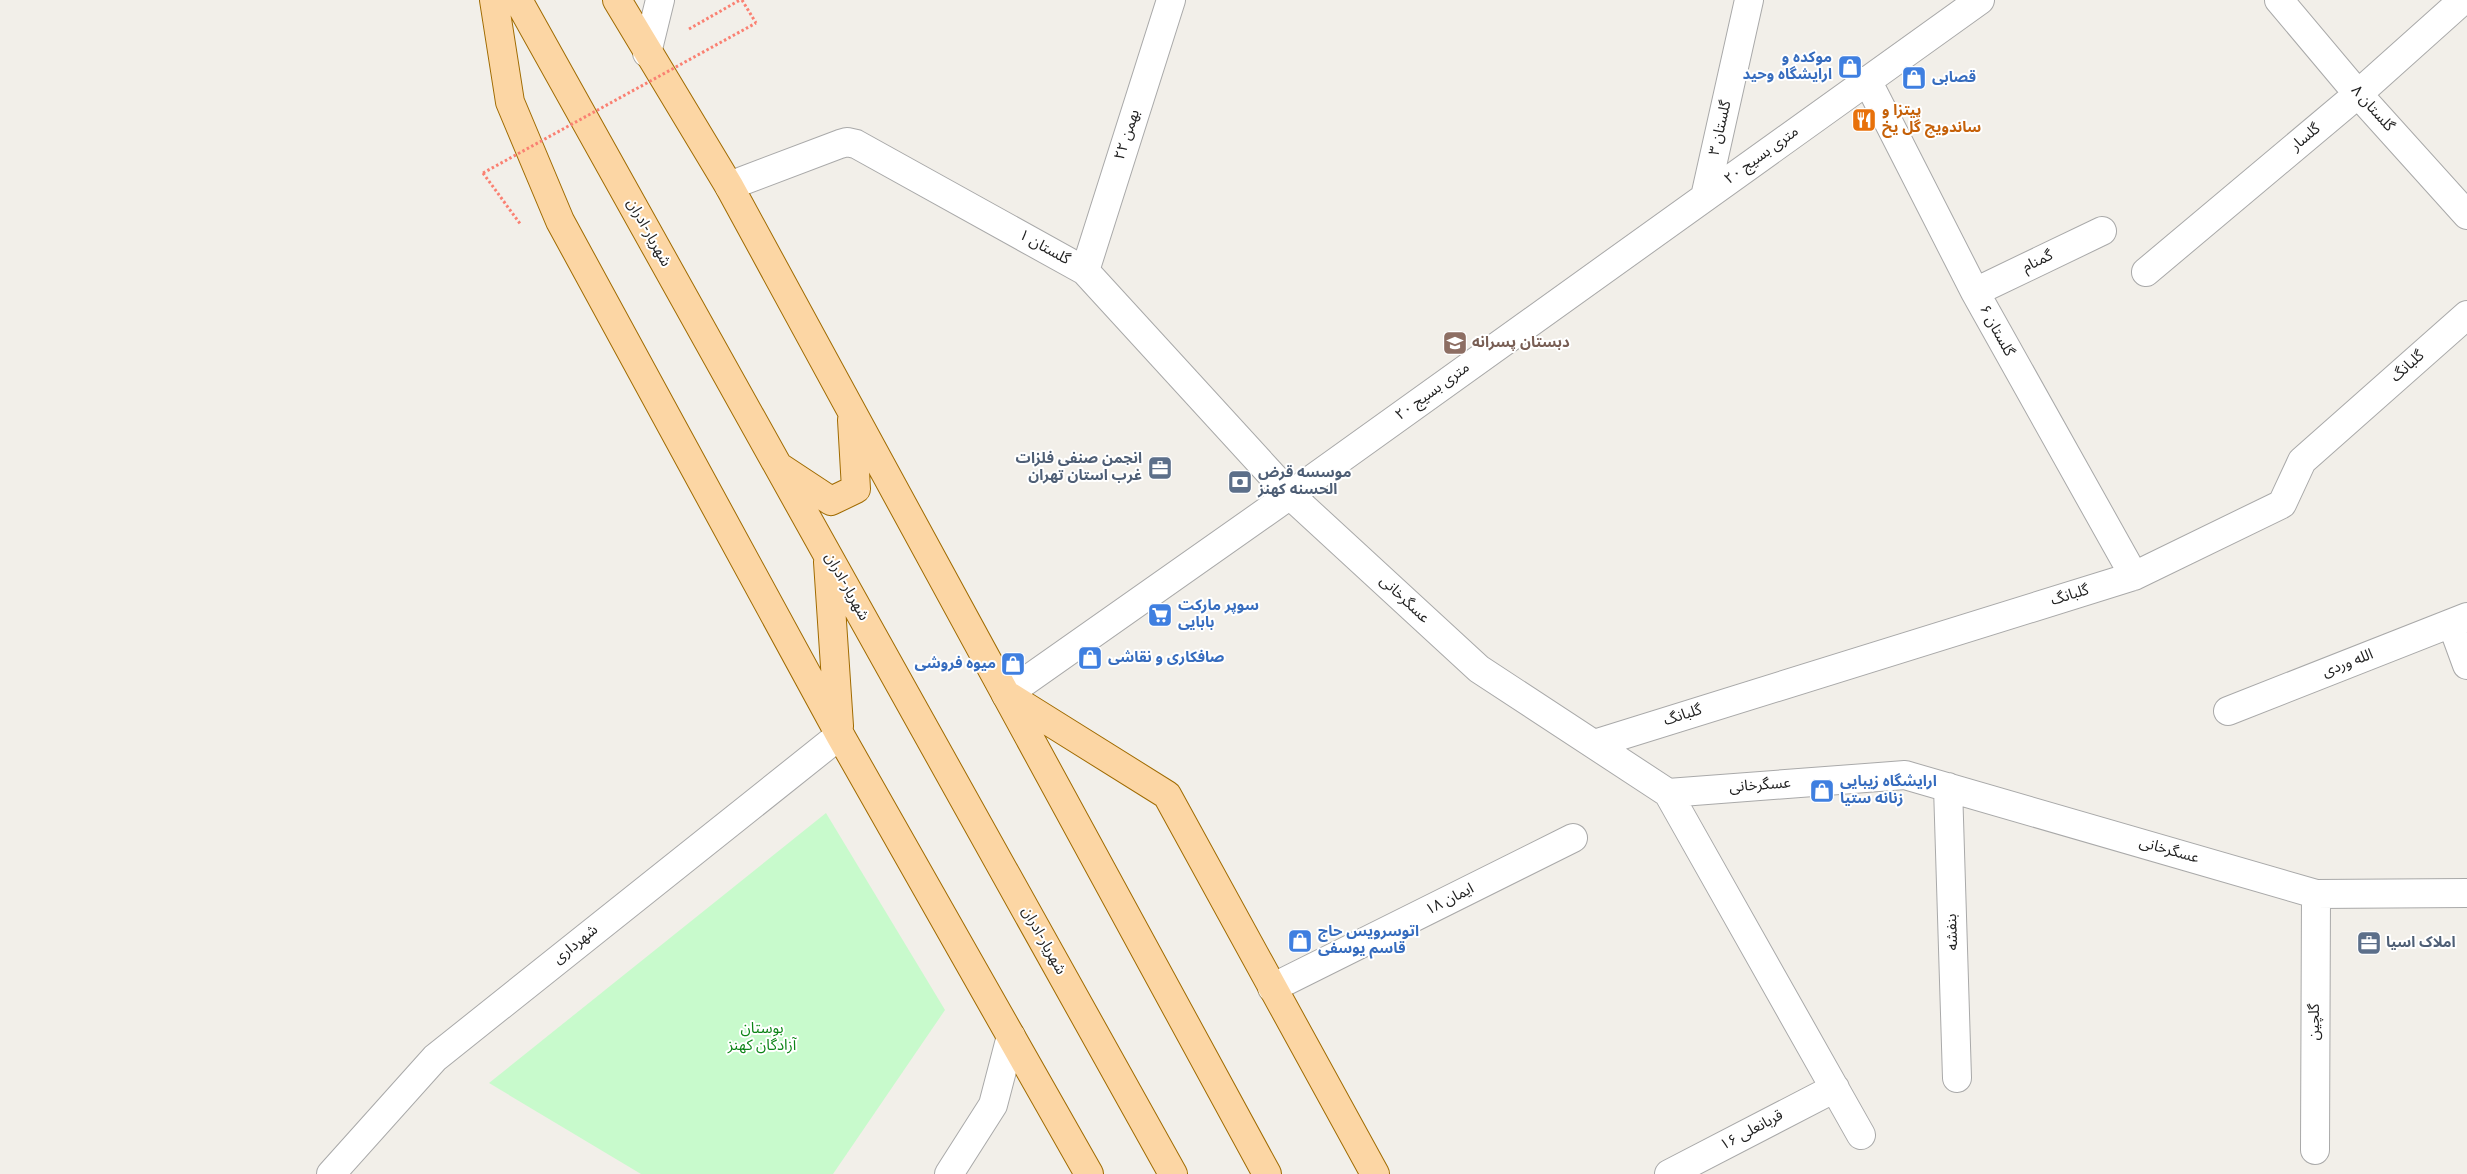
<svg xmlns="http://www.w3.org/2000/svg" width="2467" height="1174" viewBox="0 0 2467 1174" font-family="Overpass,'Noto Sans Arabic',sans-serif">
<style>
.park{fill:#c8facc}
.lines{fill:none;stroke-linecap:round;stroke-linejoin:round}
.minor-casing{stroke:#a9a9a9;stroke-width:30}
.major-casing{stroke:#a06b00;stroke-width:30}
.path{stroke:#fa8072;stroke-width:3;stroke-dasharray:2.5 2.5;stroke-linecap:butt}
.minor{stroke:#fff;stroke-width:28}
.major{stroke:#fcd6a4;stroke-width:28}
.path-bridge{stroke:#fa8072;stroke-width:3;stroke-dasharray:2.5 2.5;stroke-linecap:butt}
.labels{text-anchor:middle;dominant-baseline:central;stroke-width:4;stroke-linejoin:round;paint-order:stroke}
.shop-label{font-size:15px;font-weight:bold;fill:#366cbe;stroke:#fff;text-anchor:start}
.street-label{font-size:15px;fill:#222;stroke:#fff}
.food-label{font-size:15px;font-weight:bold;fill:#c56008;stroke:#fff;text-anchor:start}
.education-label{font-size:15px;font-weight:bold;fill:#785e54;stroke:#fff;text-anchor:start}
.service-label{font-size:15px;font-weight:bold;fill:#4e5e75;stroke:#fff;text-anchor:start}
.park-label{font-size:15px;fill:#0c8416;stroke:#fff}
</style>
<rect width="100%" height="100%" fill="#f2efe9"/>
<path class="park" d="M826,813L945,1010L833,1174H641L489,1083Z"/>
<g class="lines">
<defs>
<path id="minor" d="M2279,0L2358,94L2467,215
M647,53L660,0
M1867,80L1975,292L2134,576
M729,186L840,144L847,142L856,144L1085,271L1290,495L1479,669L1668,793L1905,775L2316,894L2467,893
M1705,197L1749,0
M1085,271L1171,0
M2146,272L2358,94L2463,0
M1975,292L2102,231
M2452,624L2467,665
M1006,695L1290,495L1980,0
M2228,711L2467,617
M1594,744L2134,576L2282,504L2302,461L2467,315
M1948,787L1957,1078
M1668,793L1861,1135
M1272,988L1573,838
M2315,1150L2316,894
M331,1174L435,1058L840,735
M949,1174L993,1105L1011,1036
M1669,1174L1835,1088"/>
<path id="major" d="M494,0L510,102L560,221L840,735L1089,1174
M518,0L1173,1174
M617,0L729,186L1267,1174
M781,468L831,501L856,489L852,420
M828,562L839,726
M1007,695L1167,795L1375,1174"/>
</defs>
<use href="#minor" class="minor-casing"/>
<use href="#major" class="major-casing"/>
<path class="path" d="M742,0L756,23
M689,29L740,0
M483,173L521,225"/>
<use href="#minor" class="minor"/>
<use href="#major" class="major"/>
<path class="path-bridge" d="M483,173L756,23"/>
</g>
<defs>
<symbol id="shop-square" viewBox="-11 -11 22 22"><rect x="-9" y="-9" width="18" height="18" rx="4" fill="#3f7fe0" stroke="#fff"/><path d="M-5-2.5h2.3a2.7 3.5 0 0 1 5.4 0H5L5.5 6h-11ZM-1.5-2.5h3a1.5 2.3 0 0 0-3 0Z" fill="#fff"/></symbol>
<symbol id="restaurant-square" viewBox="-11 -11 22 22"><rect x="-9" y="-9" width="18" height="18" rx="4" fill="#e8710a" stroke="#fff"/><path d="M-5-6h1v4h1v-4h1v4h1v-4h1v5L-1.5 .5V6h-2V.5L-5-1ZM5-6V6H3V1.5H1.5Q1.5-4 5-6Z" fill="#fff"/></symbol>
<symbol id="school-square" viewBox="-11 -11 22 22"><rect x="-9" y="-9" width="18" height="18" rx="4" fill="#8d6e63" stroke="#fff"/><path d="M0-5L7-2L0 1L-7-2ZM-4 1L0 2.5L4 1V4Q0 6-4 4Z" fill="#fff"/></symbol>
<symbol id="office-square" viewBox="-11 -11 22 22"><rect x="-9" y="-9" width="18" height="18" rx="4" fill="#5c6f8a" stroke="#fff"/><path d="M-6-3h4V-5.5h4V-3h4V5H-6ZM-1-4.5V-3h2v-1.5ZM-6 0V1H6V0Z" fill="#fff"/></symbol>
<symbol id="bank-square" viewBox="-11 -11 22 22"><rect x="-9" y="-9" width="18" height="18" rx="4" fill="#5c6f8a" stroke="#fff"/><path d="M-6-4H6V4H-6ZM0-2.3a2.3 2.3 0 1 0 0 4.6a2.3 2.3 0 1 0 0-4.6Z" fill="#fff"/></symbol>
<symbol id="supermarket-square" viewBox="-11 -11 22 22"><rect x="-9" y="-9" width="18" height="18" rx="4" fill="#3f7fe0" stroke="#fff"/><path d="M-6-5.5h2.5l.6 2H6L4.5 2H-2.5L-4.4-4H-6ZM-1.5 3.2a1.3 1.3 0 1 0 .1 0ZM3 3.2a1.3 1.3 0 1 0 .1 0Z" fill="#fff"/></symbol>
</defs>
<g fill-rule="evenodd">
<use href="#shop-square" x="1836" y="53" width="28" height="28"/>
<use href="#shop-square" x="1900" y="64" width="28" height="28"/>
<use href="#restaurant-square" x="1850" y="106" width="28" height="28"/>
<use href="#school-square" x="1441" y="329" width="28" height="28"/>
<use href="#office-square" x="1146" y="454" width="28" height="28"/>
<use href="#bank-square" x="1226" y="468" width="28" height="28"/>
<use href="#supermarket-square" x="1146" y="601" width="28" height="28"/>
<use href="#shop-square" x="1076" y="644" width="28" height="28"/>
<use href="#shop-square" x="999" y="650" width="28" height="28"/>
<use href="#shop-square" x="1808" y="777" width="28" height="28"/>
<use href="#shop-square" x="1286" y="927" width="28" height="28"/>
<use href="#office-square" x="2355" y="929" width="28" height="28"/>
</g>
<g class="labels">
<g class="shop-label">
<text x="1832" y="58" text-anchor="end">موکده و<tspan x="1832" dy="17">ارایشگاه وحید</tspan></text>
<text x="1932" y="78">قصابی</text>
<text x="1178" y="606">سوپر مارکت<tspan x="1178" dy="17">بابایی</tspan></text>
<text x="1108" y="658">صافکاری و نقاشی</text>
<text x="996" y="664" text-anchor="end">میوه فروشی</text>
<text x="1840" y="782">ارایشگاه زیبایی<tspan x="1840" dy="17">زنانه ستیا</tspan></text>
<text x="1318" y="932">اتوسرویس حاج<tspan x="1318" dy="17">قاسم یوسفی</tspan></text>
</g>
<g class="street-label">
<text transform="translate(2372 109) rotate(48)">گلستان ۸</text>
<text transform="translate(1721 128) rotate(-77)">گلستان ۳</text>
<text transform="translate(1128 135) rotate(-72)">۲۲ بهمن</text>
<text transform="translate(2306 138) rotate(-40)">گلسار</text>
<text transform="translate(1762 156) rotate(-36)">۲۰ متری بسیج</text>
<text transform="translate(648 233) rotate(61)">شهریار-ادران</text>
<text transform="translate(1044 248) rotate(29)">گلستان ۱</text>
<text transform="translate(2038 262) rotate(-26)">گمنام</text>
<text transform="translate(1996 331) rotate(61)">گلستان ۶</text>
<text transform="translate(2408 367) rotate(-42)">گلبانگ</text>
<text transform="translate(1433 392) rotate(-36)">۲۰ متری بسیج</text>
<text transform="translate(846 587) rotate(61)">شهریار-ادران</text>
<text transform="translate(2070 596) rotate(-17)">گلبانگ</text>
<text transform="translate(1404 600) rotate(43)">عسگرخانی</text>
<text transform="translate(2348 664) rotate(-21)">الله وردی</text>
<text transform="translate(1683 716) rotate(-18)">گلبانگ</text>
<text transform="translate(1760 786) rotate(-4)">عسگرخانی</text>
<text transform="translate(2169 851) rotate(16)">عسگرخانی</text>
<text transform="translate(1450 900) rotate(-27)">ایمان ۱۸</text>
<text transform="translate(1953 932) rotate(-92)">بنفشه</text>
<text transform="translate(1043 941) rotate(61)">شهریار-ادران</text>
<text transform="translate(576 945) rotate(-39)">شهرداری</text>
<text transform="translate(2315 1022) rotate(-90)">گلچین</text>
<text transform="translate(1752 1131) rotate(-28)">قربانعلی ۱۶</text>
</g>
<g class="food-label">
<text x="1882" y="111">پیتزا و<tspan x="1882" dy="17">ساندویچ گل یخ</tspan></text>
</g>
<g class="education-label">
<text x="1472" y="343">دبستان پسرانه</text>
</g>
<g class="service-label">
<text x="1142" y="459" text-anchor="end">انجمن صنفی فلزات<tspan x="1142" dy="17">غرب استان تهران</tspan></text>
<text x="1258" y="473">موسسه قرض<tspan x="1258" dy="17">الحسنه کهنز</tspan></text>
<text x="2386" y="943">املاک اسیا</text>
</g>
<g class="park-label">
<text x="762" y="1029">بوستان<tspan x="762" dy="17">آزادگان کهنز</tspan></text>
</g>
</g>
</svg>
